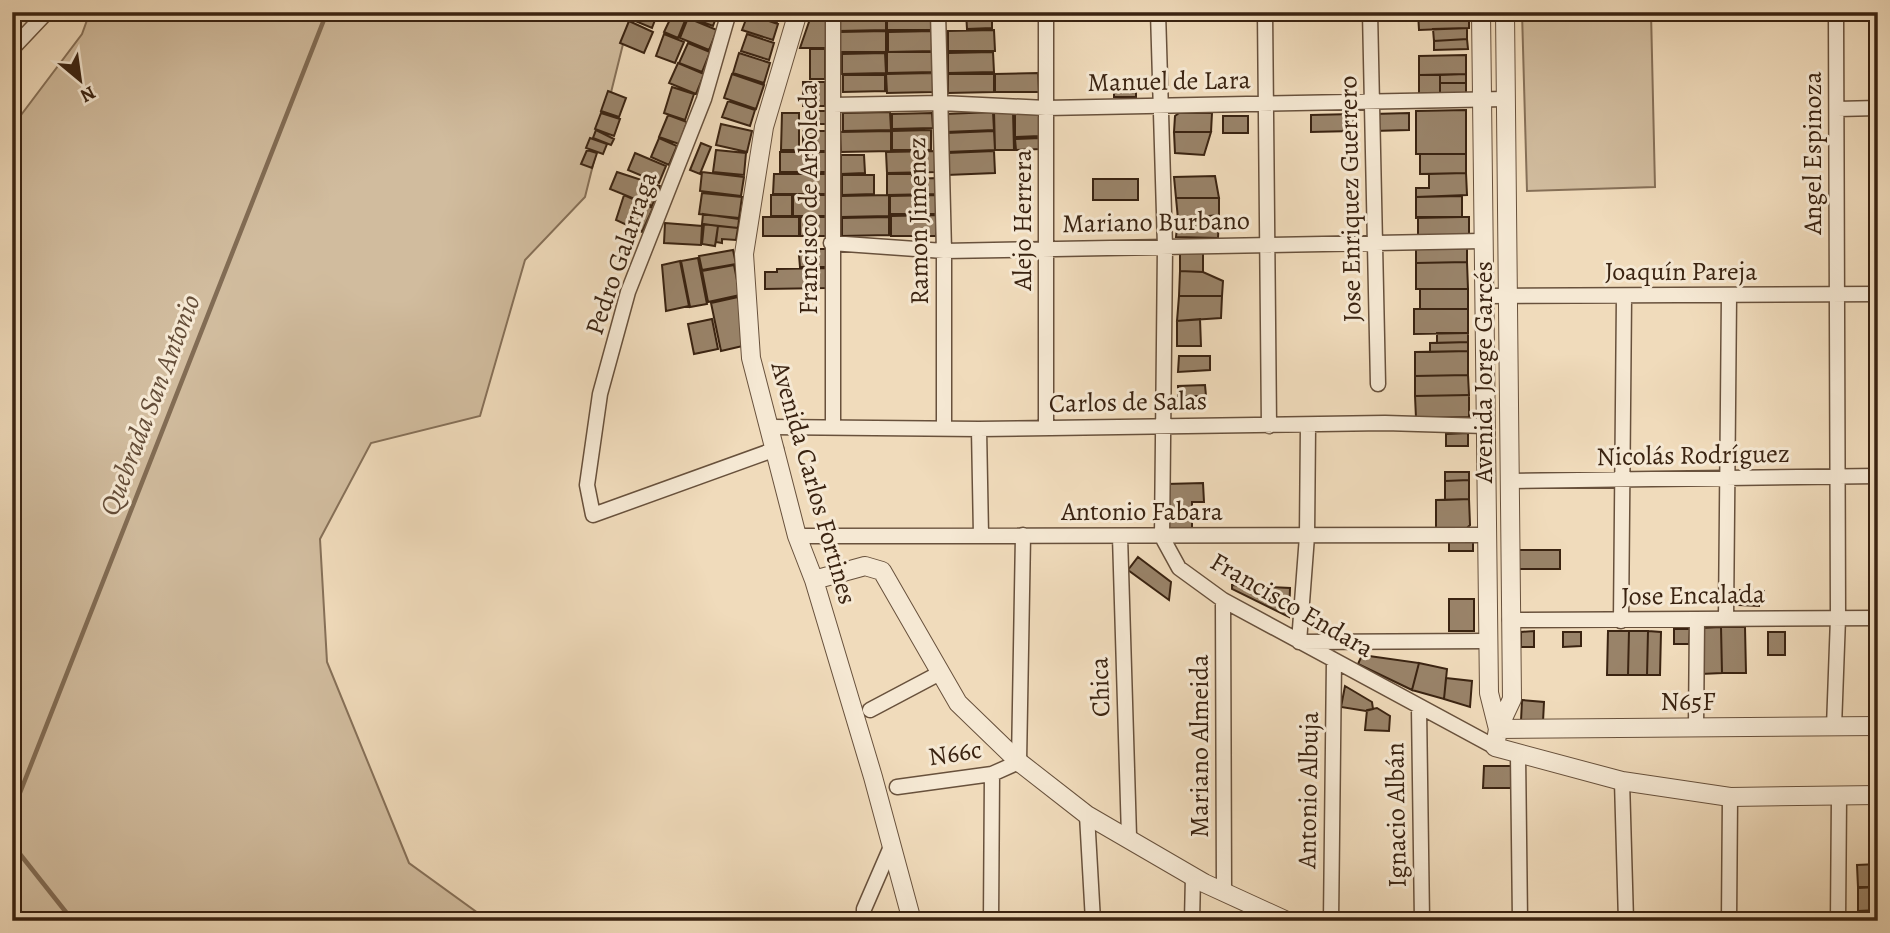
<svg xmlns="http://www.w3.org/2000/svg" width="1890" height="933" viewBox="0 0 1890 933" font-family="Alegreya,serif">
<style>
.green{fill:#d1bc9e;stroke:#867058;stroke-width:2}
.lines{fill:none;stroke-linecap:round;stroke-linejoin:round}
.stream{stroke:#826c54;stroke-width:4.5}
.building{fill:#998369;stroke:#3a2311;stroke-width:2}
.minor-casing{stroke:#68513c;stroke-width:17}
.tertiary-casing{stroke:#68513c;stroke-width:20}
.minor{stroke:#f5e8d3;stroke-width:14}
.tertiary{stroke:#f5e8d3;stroke-width:18}
.labels{text-anchor:middle;dominant-baseline:central;stroke-width:6;stroke-linejoin:round;paint-order:stroke}
.street-label{font-size:26px;fill:#3a2311;stroke:#f5e8d3}
.water-label{font-size:28px;font-style:italic;fill:#644d38;stroke:#f5e8d3}
</style>
<rect width="100%" height="100%" fill="#f0dbbb"/>
<filter id="stains"><feTurbulence type="fractalNoise" baseFrequency=".00286" numOctaves="4"/><feColorMatrix values="0 0 0 0 .2 0 0 0 0 .09 0 0 0 0 .02 0 0 0 .5 -.17"/></filter>
<radialGradient id="worn" r=".72"><stop offset=".6" stop-color="#630" stop-opacity="0"/><stop offset="1" stop-color="#630" stop-opacity=".3"/></radialGradient>
<path class="green" d="M90,12H631L585,197L525,260L480,416L371,443L320,539L327,662L409,863L489,921H12V127L82,34Z
M1522,12H1651L1655,187L1527,191Z"/>
<g class="lines">
<path class="stream" d="M12,813L327,12
M12,844L73,921"/>
</g>
<path class="building" d="M631,12H658L652,28L628,18Z
M685,12H718L713,26L684,15Z
M753,12H781L777,22Z
M838,12H886V30L838,31Z
M887,12L933,15V30H887Z
M966,12H992V28L967,29Z
M1418,12H1469V28L1419,30Z
M673,13L686,18L678,38L664,32Z
M748,14L778,24L773,40L742,30Z
M688,18L717,30L709,50L680,38Z
M810,19H828V48H800Z
M629,21L653,32L644,53L620,43Z
M1467,28V39L1434,41L1433,29Z
M994,30L995,51H948V31Z
M886,31V52H840V32Z
M934,31V51L888,52V32Z
M664,34L684,42L675,63L656,56Z
M747,34L774,43L769,60L741,51Z
M1467,39L1468,49L1434,50V41Z
M688,43L710,52L702,72L679,63Z
M810,49H825V79H810Z
M887,52H934V72L887,73Z
M993,52L994,72L948,73V53Z
M739,53L770,63L764,83L733,73Z
M885,53L886,73L842,74V54Z
M1466,55V74L1419,75V56Z
M678,63L704,74L696,94L669,83Z
M933,73V92L887,93L886,74Z
M1038,73L1039,92H995V74Z
M732,74L764,85L756,109L724,98Z
M948,74H994V92L948,93Z
M1466,74V83H1440V75Z
M843,75H885V91L843,92Z
M1419,75H1440V93L1419,94Z
M1114,81H1136V97H1114Z
M803,82H825V106H803Z
M1440,83H1466V93H1440Z
M672,87L694,94L685,120L664,113Z
M608,91L626,98L619,117L601,111Z
M728,101L755,110L750,126L722,117Z
M1466,110V154H1416V111Z
M806,111H828V124H806Z
M1013,111L1014,150H995L994,112Z
M1039,111L1040,136L1015,137V112Z
M890,112L891,130L843,131V113Z
M993,112L994,130L946,132L945,114Z
M601,113L620,119L614,136L595,129Z
M782,113H799V150H781Z
M932,113L933,128L892,129V114Z
M1179,113H1212L1211,132H1174L1175,116Z
M1409,113V130L1374,131L1373,114Z
M1354,114V131L1311,132V115Z
M668,115L687,122L679,144L659,137Z
M1223,116H1248V133H1223Z
M721,124L752,131L747,152L716,145Z
M596,130L614,139L611,145L593,138Z
M931,130V150H892V131Z
M803,131H826V151H803Z
M891,131V151L841,152L840,132Z
M994,131L995,150L947,152L946,133Z
M1174,132H1211L1204,155L1175,153Z
M590,138L607,144L603,154L586,148Z
M659,138L677,146L669,165L651,157Z
M1041,138V149L1016,150L1015,139Z
M701,143L711,147L700,174L690,170Z
M587,150L597,153L592,168L581,164Z
M716,150L746,153L744,175L713,172Z
M937,151L938,172L887,173L886,152Z
M994,151L995,173L947,175V153Z
M780,152H828V172H780Z
M635,153L666,166L659,183L628,170Z
M1420,154H1466V173L1420,174Z
M841,155H864L865,173L841,174Z
M617,172L660,186L652,206L610,189Z
M702,172L744,177L741,196L700,191Z
M1466,173L1467,195L1416,197V188H1429V174Z
M774,174H828V194H773Z
M887,174H912V179L937,178V194L887,195Z
M842,175H874V194L842,195Z
M1215,176L1219,198H1176L1174,177Z
M1093,179H1138V200H1093Z
M702,193L742,197L739,218L699,214Z
M624,195L653,208L642,232L616,220Z
M771,195H792V216H771Z
M793,195H827V216H793Z
M889,195V216L841,217V196Z
M937,195V214H890V196Z
M1462,196V217L1416,218V197Z
M1176,198H1219V215L1178,219Z
M703,214L739,219L738,228L702,224Z
M936,215V236H891V216Z
M1219,215L1218,238L1176,237L1178,219Z
M763,217H799V236H763Z
M800,217H826V236H800Z
M889,217V235L842,236V218Z
M1418,217H1469V236L1418,237Z
M665,223L702,226L701,245L664,243Z
M704,224L718,226L715,246L702,244Z
M718,226L738,228L736,240L722,239V243L716,242Z
M1467,246V262L1416,263V247Z
M814,249H827V267H814Z
M1203,249V272L1180,271V253Z
M733,250L736,264L702,270L699,256Z
M799,255H812L813,267H800Z
M698,258L707,304L690,307L681,261Z
M680,261L689,306L666,311L662,265Z
M1467,262L1468,289H1416V263Z
M734,265L740,295L708,302L702,271Z
M826,268V288L765,289V272H777V269Z
M1180,271L1203,272L1223,281L1222,296H1179Z
M1420,289H1468V309H1420Z
M1179,296H1222L1221,318L1177,321Z
M738,297L747,345L721,351L711,303Z
M1414,309H1468V333L1414,334Z
M712,319L718,349L694,354L688,324Z
M1200,319L1201,346H1177V321Z
M1437,333H1468V342L1437,343Z
M1468,342V351L1430,352V343Z
M1468,351V375L1415,376V352Z
M1179,356H1210V370L1178,372Z
M1468,375L1469,395L1415,396V376Z
M1205,385L1206,396H1178V386Z
M1469,395V417L1416,418L1415,396Z
M1468,433V446H1446V434Z
M1445,472H1469V480L1445,481Z
M1469,480V499L1445,500V481Z
M1203,483L1204,502H1192V510H1167L1166,484Z
M1469,499L1470,525L1467,528L1436,529V500Z
M1167,510H1192V529L1167,530Z
M1449,540H1473V551H1449Z
M1518,550H1560V569H1518Z
M1138,557L1171,582L1169,600L1128,570Z
M1232,585L1290,588L1289,617L1232,589Z
M1740,590L1764,591V600H1759V606L1739,605Z
M1449,599H1474V631H1449Z
M1721,627L1722,673L1701,674V628Z
M1721,627H1745L1746,673H1722Z
M1674,629H1690L1689,644H1674Z
M1534,631V647H1521V632Z
M1608,631H1629L1628,675H1607Z
M1629,631H1648L1647,675H1628Z
M1648,631L1661,632L1660,675H1647Z
M1563,632H1581V646L1563,647Z
M1768,632H1785V655H1768Z
M1362,655L1419,663L1412,690L1358,664Z
M1419,663L1447,669L1444,699L1412,690Z
M1446,678L1472,681L1470,707L1444,699Z
M1345,686L1372,702L1373,709L1366,711L1341,707Z
M1522,700L1544,702L1543,722L1521,721Z
M1377,708L1390,716L1389,731L1365,730L1367,710Z
M1484,766H1514V788H1483Z
M1878,864V887H1858L1857,865Z
M1878,887V910L1858,911V888Z
M1878,911V921H1858V912Z"/>
<g class="lines">
<defs>
<path id="minor" d="M729,12L704,99L628,292L600,394L587,485L593,515L776,449
M833,12V427
M938,12L944,251V428
M1046,12V428
M1158,12L1165,247L1162,537L1179,568L1223,600L1495,747
M1265,12L1269,426
M1370,12L1378,384
M12,49L47,12
M833,105L941,103L1046,108L1506,99
M1837,109L1878,108
M831,243L944,251L1482,241
M1484,296L1878,294
M1308,426L1307,536L1299,642L1487,641
M771,427L979,429L1385,423L1485,426
M979,429L981,535
M1510,481L1878,476
M797,536L1486,535
M1120,536L1129,836
M1223,600L1224,891
M1726,619L1729,296
M1510,620L1878,618
M1621,621L1624,297
M1419,708L1422,921
M870,710L938,674
M1696,727L1697,619
M1834,727L1838,618L1836,12
M1518,754L1520,921
M1622,781L1626,921
M897,787L992,774L1019,762L1023,535
M1087,815L1093,921
M864,921V909L890,849
M991,921L992,774
M1192,921L1193,876
M1331,921L1334,660
M1729,921L1730,797
M1838,921L1839,797"/>
<path id="tertiary" d="M798,12L764,127L744,254L751,358L797,536L814,580L873,777L912,921
M1481,12L1489,693L1498,729
M1505,12L1512,699L1498,729L1495,747L1622,781L1730,797L1878,795
M814,580L865,566L882,571L958,703L1019,762L1087,815L1204,883L1287,921
M1498,729L1878,726"/>
</defs>
<use href="#minor" class="minor-casing"/>
<use href="#tertiary" class="tertiary-casing"/>
<use href="#minor" class="minor"/>
<use href="#tertiary" class="tertiary"/>
</g>
<g class="labels">
<g class="street-label">
<text transform="translate(1169 81) rotate(-1)">Manuel de Lara</text>
<text transform="translate(1812 153) rotate(-90)">Angel Espinoza</text>
<text transform="translate(808 199) rotate(-90)">Francisco de Arboleda</text>
<text transform="translate(1350 199) rotate(-91)">Jose Enriquez Guerrero</text>
<text transform="translate(1022 220) rotate(-90)">Alejo Herrera</text>
<text transform="translate(918 221) rotate(-91)">Ramon Jimenez</text>
<text transform="translate(1156 222) rotate(-1)">Mariano Burbano</text>
<text transform="translate(621 253) rotate(-71)">Pedro Galarraga</text>
<text x="1681" y="271">Joaquín Pareja</text>
<text transform="translate(1483 372) rotate(-90)">Avenida Jorge Garcés</text>
<text transform="translate(1128 402) rotate(-1)">Carlos de Salas</text>
<text transform="translate(1693 455) rotate(-1)">Nicolás Rodríguez</text>
<text transform="translate(814 483) rotate(74)">Avenida Carlos Fortines</text>
<text x="1142" y="511">Antonio Fabara</text>
<text transform="translate(1693 595) rotate(-1)">Jose Encalada</text>
<text transform="translate(1292 605) rotate(30)">Francisco Endara</text>
<text transform="translate(1100 687) rotate(-92)">Chica</text>
<text x="1688" y="701">N65F</text>
<text transform="translate(1199 746) rotate(-90)">Mariano Almeida</text>
<text transform="translate(955 753) rotate(-9)">N66c</text>
<text transform="translate(1308 790) rotate(-89)">Antonio Albuja</text>
<text transform="translate(1396 815) rotate(-91)">Ignacio Albán</text>
</g>
<g class="water-label">
<text transform="translate(150 405) rotate(-69)">Quebrada San Antonio</text>
</g>
</g>
<rect width="1890" height="933" fill="none" stroke="#f0dbbb" stroke-width="42"/>
<rect x="14" y="14" width="1862" height="905" fill="none" stroke="#3a2311" stroke-width="3.5"/>
<rect x="21" y="21" width="1848" height="891" fill="none" stroke="#3a2311" stroke-width="2"/>
<g transform="translate(80 80) rotate(151)" stroke="#f5e8d3" stroke-width="5" paint-order="stroke">
<path d="M0-5L12 26L0 18L-12 26Z" fill="#3a2311"/>
<text y="-10" font-size="19" font-weight="bold" text-anchor="middle" fill="#3a2311">N</text>
</g>
<rect width="100%" height="100%" filter="url(#stains)"/>
<rect width="100%" height="100%" fill="url(#worn)"/>
</svg>
